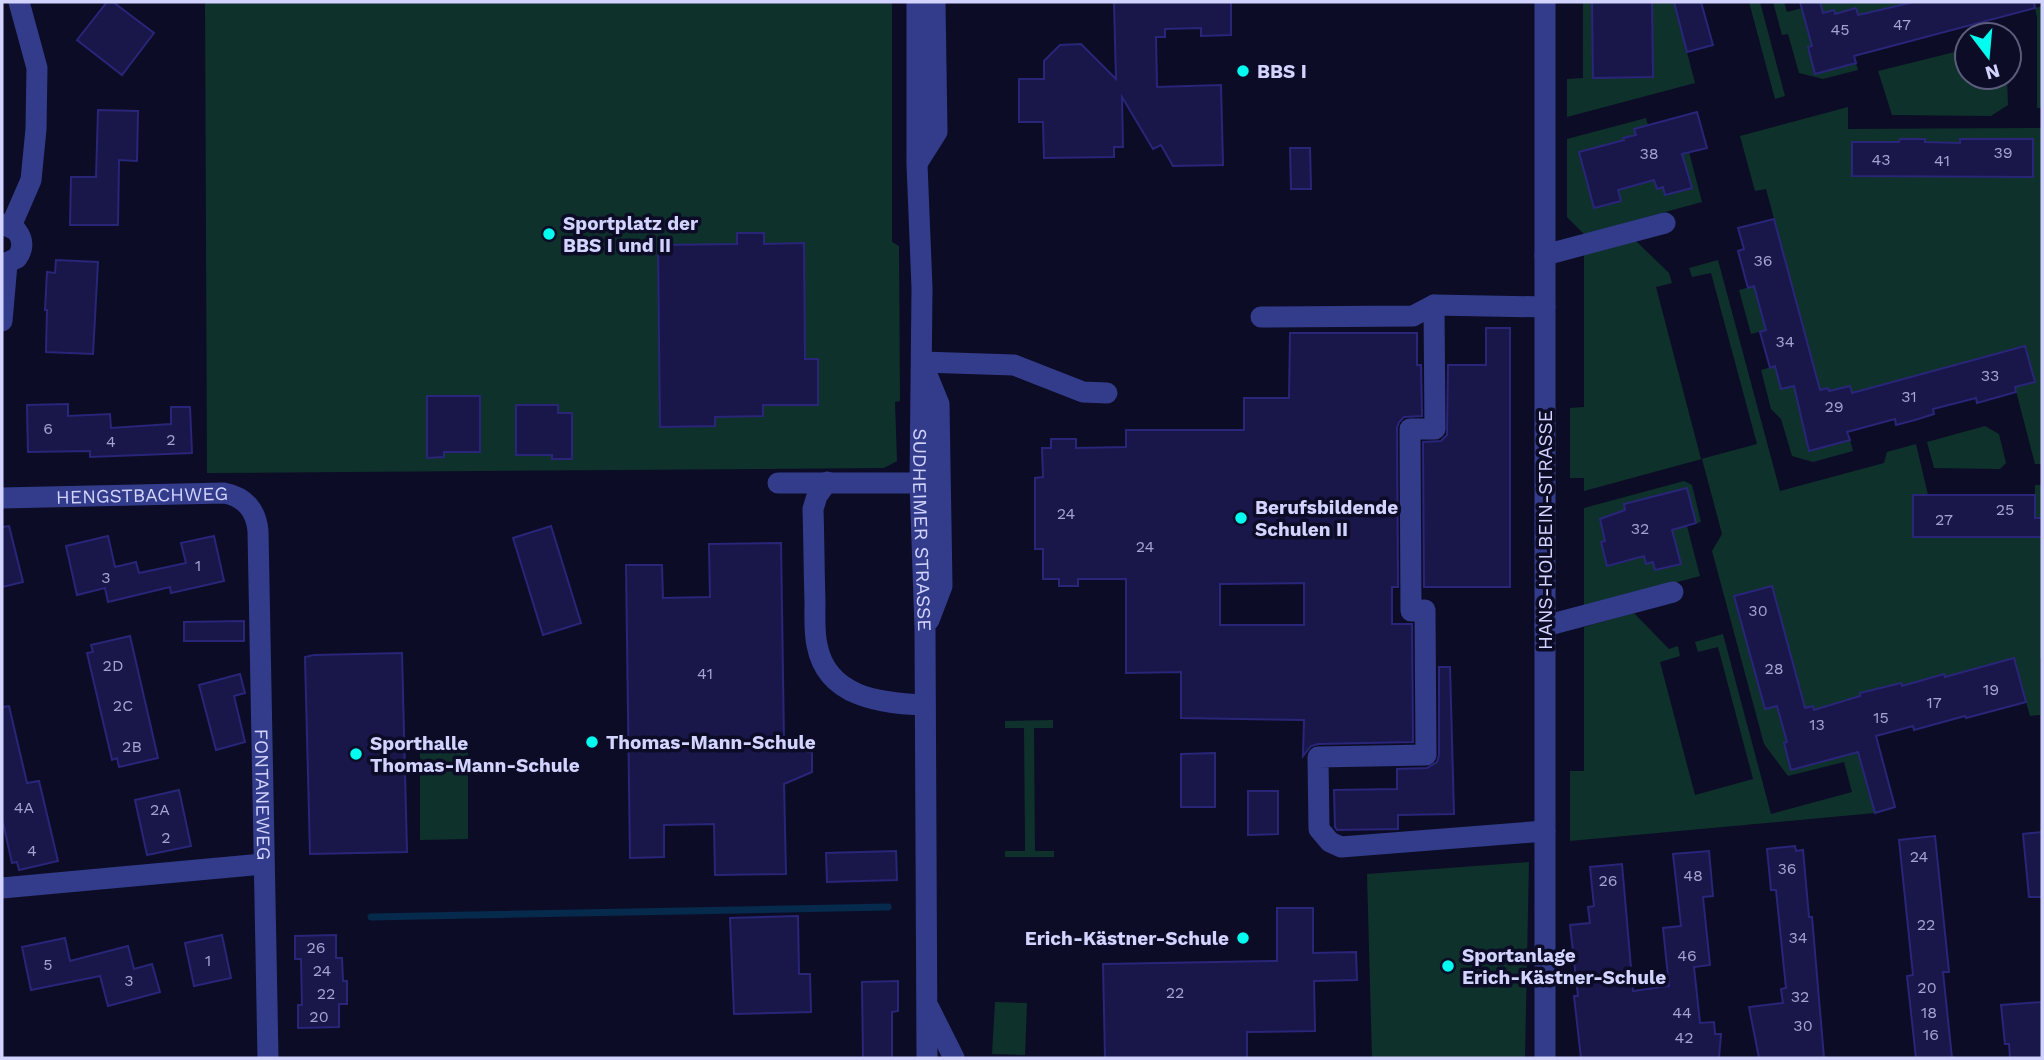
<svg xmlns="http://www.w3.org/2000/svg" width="2044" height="1060" viewBox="0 0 2044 1060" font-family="'Work Sans',sans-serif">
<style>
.green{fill:#0e312b}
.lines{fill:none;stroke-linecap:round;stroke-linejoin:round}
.stream{stroke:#062a4b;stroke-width:7}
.building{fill:#191649;stroke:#292578;stroke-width:2;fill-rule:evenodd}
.minor{stroke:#323c8b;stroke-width:21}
.poi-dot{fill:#00fdef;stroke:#0d0c26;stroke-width:2.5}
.labels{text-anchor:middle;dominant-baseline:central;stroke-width:7;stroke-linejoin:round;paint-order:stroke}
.number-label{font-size:16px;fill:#a4a4d2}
.poi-label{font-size:19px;font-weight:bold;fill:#d2d3ff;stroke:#0d0c26;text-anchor:start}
.street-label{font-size:19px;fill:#d2d3ff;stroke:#0d0c26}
</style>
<rect width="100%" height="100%" fill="#0d0c26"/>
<path class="green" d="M205,2H892V242L899,246L900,401L895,402L897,461L884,468L207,473Z
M1583,2H1674L1695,83L1567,117V79L1583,78Z
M1749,2H1760L1785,96L1775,99Z
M1773,2H1784L1787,12L1802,8L1812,46L1808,48L1815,74L1856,63L1858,70L1823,79L1799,73L1788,34L1782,35Z
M1820,2H1914L1858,15L1856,8L1835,14L1833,10L1823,13Z
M2042,6V108H2037V17L2035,8Z
M1967,49V77H2007L2008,105L1991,116L1892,115L1878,71Z
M1848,107V129L2042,128V464H2035L2015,387L2035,382L2025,346L1852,393L1849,386L1829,391L1820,390L1766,189L1755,191L1740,136Z
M1646,118L1648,125L1635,129L1636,135L1610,144L1616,165L1612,166L1618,190L1632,186L1631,181L1653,175L1657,188L1663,187L1666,195L1691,188L1681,154L1689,152L1702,202L1584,234L1567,217V139Z
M1636,241L1669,273L1672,283L1656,287L1701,459L1757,444L1711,273L1692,277L1689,268L1718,260L1780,491L1884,463L1887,452L1916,444L1928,495H1913L1914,537H2034L2035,485H2042V658L2040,659V715L2030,716L2026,702L1966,718L1965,716L1914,730L1912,726L1876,736L1861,763L1875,813L1570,841V771H1584V627L1634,613L1669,649L1678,646L1680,656L1660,662L1695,795L1753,779L1718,647L1698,652L1695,642L1723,634L1771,814L1852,792L1844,762L1788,776L1764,744L1712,551L1722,534L1702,459L1584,491V478H1570V408L1584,407V255Z
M1754,286L1766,330L1751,334L1739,290Z
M1775,366L1781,389L1794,386L1809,451L1850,440L1853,451L1813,462L1792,456L1781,419L1771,409L1761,370Z
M1985,426L1999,434L2006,463L2000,469L1934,468L1927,442Z
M1684,481L1692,485L1701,522L1687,526L1700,576L1584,607V508Z
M1053,720V728H1034L1035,851H1054V857H1005V851H1025V842L1024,728H1005V721Z
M420,749H468V839L420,840Z
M1529,862L1525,1058H1372L1367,874Z
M995,1002L1027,1003L1025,1055L992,1054Z"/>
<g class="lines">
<path class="stream" d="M371,917L888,907"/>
</g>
<path class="building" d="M107,2H113L154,33L122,75L77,40Z
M1114,2H1231V35L1201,36V28L1165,29V37H1156L1157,87L1221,85L1223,165L1173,166L1161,145L1153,149L1122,97L1123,147H1114V157L1044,158L1043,122H1019V79H1044V61L1060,45L1081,44L1116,79Z
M1592,2H1652L1653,77L1593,78Z
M1674,2H1701L1713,45L1687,52Z
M1800,2H1820L1823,13L1834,10L1835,14L1856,8L1858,15L1914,2H2034L2035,8L1854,56L1856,63L1815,74L1808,47L1812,46Z
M98,110L138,111L137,161L119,160L118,225H70L71,177H96Z
M1697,112L1707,148L1682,154L1692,188L1665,195L1663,187L1657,189L1654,180L1618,190L1621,201L1594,208L1579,152L1624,140L1623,138L1636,135L1634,129Z
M1900,139H1925V142L1960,143V139H2033V177L1852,176V142H1899Z
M1290,148H1310L1311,189H1291Z
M1774,219L1820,390L1828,388L1829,391L1850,386L1852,393L2025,346L2035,382L2015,387L2016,392L1977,403L1976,398L1933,409L1934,414L1915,420L1896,425L1895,419L1847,432L1850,440L1809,451L1794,386L1781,389L1775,366L1770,368L1760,332L1766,330L1754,286L1748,288L1738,251L1744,249L1738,228Z
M737,233H764V244L804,243L805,359H818V405H763V416L715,417V426L660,427L658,245L737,244Z
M56,260L98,262L93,354L46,352L47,310H45L47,272L55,273Z
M1486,328H1510V587H1424L1423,442L1441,441L1447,435L1448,365H1486Z
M1290,333H1417V365H1421L1422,416L1404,417L1399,422L1397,428L1398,587H1392V624H1412L1413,742L1318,744L1311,746L1303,756L1304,720L1181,718V672L1126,673V579H1078V586H1059V579H1043V549H1035V478L1043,477L1042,448H1051V439H1076V448L1126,447V430H1244V398H1289ZM1304,583V625H1220V584Z
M427,396H480V452H444V457L427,458Z
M68,404V416L110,414L111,428L171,424V407H190L192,453L90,457V451L28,452L27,405Z
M516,405H558V413H572V459H552V455H516Z
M1687,488L1696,523L1672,530L1681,564L1655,570L1653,562L1646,564L1644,556L1607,566L1601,542L1605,541L1600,519L1625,510L1624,504Z
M1913,495H2035V518H2042V537H1913Z
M9,526L23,582L2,587V527Z
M551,526L581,623L543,635L513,538Z
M108,536L115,567L136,562L139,573L186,563L181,543L214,536L224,581L171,593L170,587L108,602L105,588L77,595L66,546Z
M781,543L784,741L812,753V772L784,784L786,874L715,875L714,824L664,825V857L630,858L626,565H662L663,598L710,597L709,544Z
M1772,586L1805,708L1813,706L1814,710L1860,696V693L1901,683L1902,686L1944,674L1945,677L2014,658L2026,702L1966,718L1965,716L1914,730L1913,726L1876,736L1895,807L1875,813L1858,752L1791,770L1784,743L1787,742L1777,706L1765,709L1734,596Z
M244,621V641H184V622Z
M130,636L158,758L119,767L117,758L112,760L87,653L93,652L91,645Z
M402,653L407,852L310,854L305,657L314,655Z
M1439,667H1450L1454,814L1398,815V829L1337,830L1335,827L1334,790L1397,789V769L1427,768L1437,762L1439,755Z
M240,674L245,693L234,696L245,742L216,750L199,685Z
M9,706L27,783L39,781L58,861L19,870L17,862L12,863L2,818V707Z
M1215,753V807H1181V754Z
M179,790L191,846L147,855L135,800Z
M1248,791H1278V834L1248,835Z
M2042,832V897H2029L2023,834Z
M1935,836L1949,972H1943L1952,1058H1916L1907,976L1913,975L1899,840Z
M1795,846L1796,851L1803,850L1809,917H1812L1824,1058H1759L1749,1007L1783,1003L1781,989L1786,988L1776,890H1771L1767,849Z
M896,851L897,880L827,882L826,853Z
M1709,851L1713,896L1703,897L1710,965L1694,967L1700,1023L1714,1022L1715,1034H1721L1719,1058H1581L1574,996H1578L1570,925L1590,923L1588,907L1594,906L1590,867L1622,864L1633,991L1669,986L1663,928L1681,926L1673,854Z
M1277,908H1313V953L1356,952L1357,980L1314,981L1315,1031L1247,1032V1058H1105L1103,964L1277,961Z
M798,916L799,974H810L811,1012L734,1014L730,918Z
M222,935L231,978L194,986L185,943Z
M336,935V958H342L343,981H347V1004H339V1027L298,1028V1005H302L301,959H295V936Z
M65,938L70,961L128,946L134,969L152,964L160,992L108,1006L100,976L31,990L22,947Z
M898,981V1011L892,1012V1058H863L862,982Z
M2042,1002V1058H2010L2009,1044H2005L2001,1005Z"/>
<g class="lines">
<g class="minor">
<path id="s1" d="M917,2V164L922,288L920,483L925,629L927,1058"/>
<path d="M1545,2V1058"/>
<path d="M918,162L937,132L935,2"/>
<path d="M2,224L16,230C23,239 24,248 17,258L2,265"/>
<path d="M11,226L31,180L36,129L37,68L19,2"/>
<path d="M1545,255L1665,223"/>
<path d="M1434,305L1435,429H1410L1411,611L1425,610L1426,755L1318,757L1319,829L1330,842L1341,847L1545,831"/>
<path d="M1261,317L1413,316L1434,305L1545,307"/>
<path d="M2,321L7,264"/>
<path d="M922,362L1014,365L1083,392L1107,393"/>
<path d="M925,370L939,404L942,586L929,620"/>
<path d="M827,482L817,496L813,509C814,540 814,571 815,602C815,616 814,632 817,645C827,698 881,703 925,705"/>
<path d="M778,483H920"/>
<path id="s2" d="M2,498L224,493C245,497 256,510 258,531L268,1058"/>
<path d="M1545,626L1673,592"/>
<path d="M2,888L263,864"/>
<path d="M929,1008L954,1058"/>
</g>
</g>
<g class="poi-dot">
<circle cx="1243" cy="71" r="7"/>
<circle cx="549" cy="234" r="7"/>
<circle cx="1241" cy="518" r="7"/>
<circle cx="592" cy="742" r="7"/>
<circle cx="356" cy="754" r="7"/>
<circle cx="1243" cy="938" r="7"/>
<circle cx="1448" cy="966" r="7"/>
</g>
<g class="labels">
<g class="number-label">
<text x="1902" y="24">47</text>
<text x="1840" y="29">45</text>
<text x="2003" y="152">39</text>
<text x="1649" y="153">38</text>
<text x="1881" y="159">43</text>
<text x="1942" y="160">41</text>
<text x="1763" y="260">36</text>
<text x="1785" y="341">34</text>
<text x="1990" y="375">33</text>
<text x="1909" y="396">31</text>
<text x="1834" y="406">29</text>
<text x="48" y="428">6</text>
<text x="171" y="439">2</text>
<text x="111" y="441">4</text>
<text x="2005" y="509">25</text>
<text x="1066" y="513">24</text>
<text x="1944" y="519">27</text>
<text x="1640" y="528">32</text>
<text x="1145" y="546">24</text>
<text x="198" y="565">1</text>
<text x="106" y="577">3</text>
<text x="1758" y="610">30</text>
<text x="113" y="665">2D</text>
<text x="1774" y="668">28</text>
<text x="705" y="673">41</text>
<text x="1991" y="689">19</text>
<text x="1934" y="702">17</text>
<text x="123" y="705">2C</text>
<text x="1881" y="717">15</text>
<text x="1817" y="724">13</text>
<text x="132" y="746">2B</text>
<text x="24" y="807">4A</text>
<text x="160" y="809">2A</text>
<text x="166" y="837">2</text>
<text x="32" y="850">4</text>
<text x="1919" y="856">24</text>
<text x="1787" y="868">36</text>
<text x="1693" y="875">48</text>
<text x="1608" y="880">26</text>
<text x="1926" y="924">22</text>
<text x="1798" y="937">34</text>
<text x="316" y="947">26</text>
<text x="1687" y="955">46</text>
<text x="208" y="960">1</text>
<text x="48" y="964">5</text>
<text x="322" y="970">24</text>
<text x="129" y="980">3</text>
<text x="1927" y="987">20</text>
<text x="1175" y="992">22</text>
<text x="326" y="993">22</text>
<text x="1800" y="996">32</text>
<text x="1682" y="1012">44</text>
<text x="1929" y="1012">18</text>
<text x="319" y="1016">20</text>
<text x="1803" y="1025">30</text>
<text x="1931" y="1034">16</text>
<text x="1684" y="1037">42</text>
</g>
<g class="poi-label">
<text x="1257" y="71">BBS I</text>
<text x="563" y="223">Sportplatz der<tspan x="563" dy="22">BBS I und II</tspan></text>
<text x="1255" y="507">Berufsbildende<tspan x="1255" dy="22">Schulen II</tspan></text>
<text x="606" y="742">Thomas-Mann-Schule</text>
<text x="370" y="743">Sporthalle<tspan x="370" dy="22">Thomas-Mann-Schule</tspan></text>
<text x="1229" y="938" text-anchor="end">Erich-Kästner-Schule</text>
<text x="1462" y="955">Sportanlage<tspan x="1462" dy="22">Erich-Kästner-Schule</tspan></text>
</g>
<g class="street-label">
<text stroke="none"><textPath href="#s2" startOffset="140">HENGSTBACHWEG</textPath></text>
<text stroke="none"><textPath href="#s1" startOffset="528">SUDHEIMER STRASSE</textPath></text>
<text transform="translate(1545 530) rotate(-90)">HANS-HOLBEIN-STRASSE</text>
<text stroke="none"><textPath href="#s2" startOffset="541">FONTANEWEG</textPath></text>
</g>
</g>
<rect width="2044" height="1060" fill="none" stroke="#d2d3ff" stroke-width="7"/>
<g transform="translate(1988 56) rotate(164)"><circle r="33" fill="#0d0c26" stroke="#5c5c7d" stroke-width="2"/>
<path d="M0-5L12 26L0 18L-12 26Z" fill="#00fdef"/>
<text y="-10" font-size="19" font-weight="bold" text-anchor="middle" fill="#d2d3ff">N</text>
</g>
</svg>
